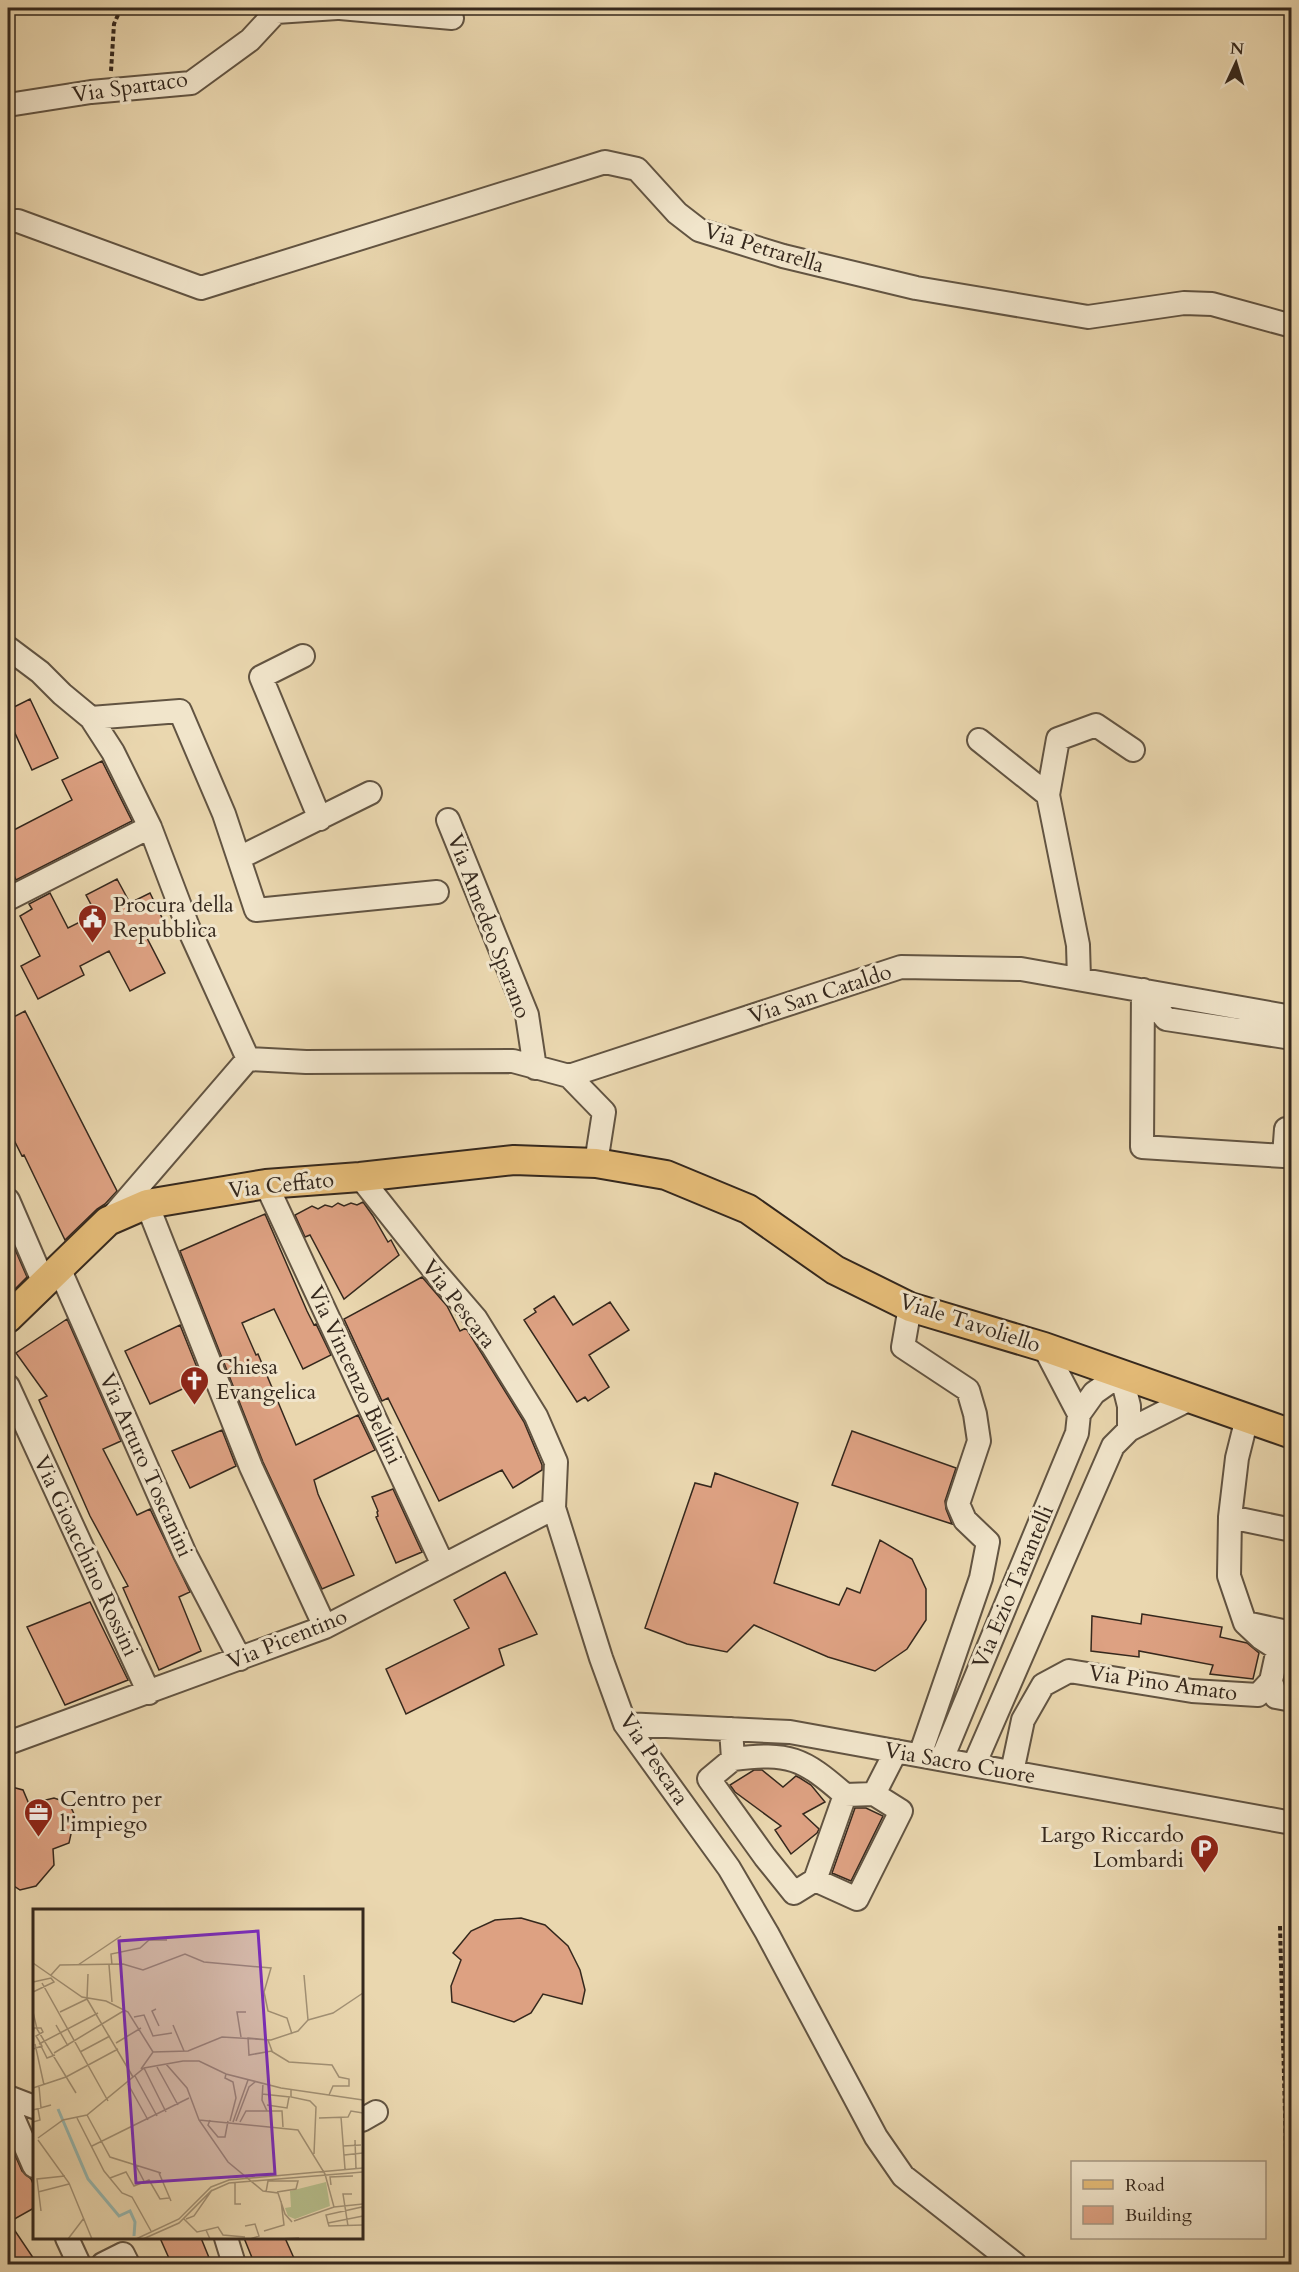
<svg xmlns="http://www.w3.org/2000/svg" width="1299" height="2272" viewBox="0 0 1299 2272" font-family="Cardo,serif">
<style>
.building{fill:#dda182;stroke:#35281d;stroke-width:1.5}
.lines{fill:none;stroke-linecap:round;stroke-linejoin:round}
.minor-casing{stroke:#625442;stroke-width:26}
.major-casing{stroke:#35281d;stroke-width:32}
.path{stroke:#35281d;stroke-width:4;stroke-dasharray:4.5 3;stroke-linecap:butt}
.minor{stroke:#f1e5cb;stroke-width:22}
.major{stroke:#e5bc78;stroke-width:28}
.labels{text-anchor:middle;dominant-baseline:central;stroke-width:6;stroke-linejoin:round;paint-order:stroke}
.street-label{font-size:22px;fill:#35281d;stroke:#f1e5cb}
.poi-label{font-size:22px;fill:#35281d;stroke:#f1e5cb;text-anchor:start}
.inset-river{fill:none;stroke:#98b8b0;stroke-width:3}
.inset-road{fill:none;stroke:#a29175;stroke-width:1.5}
.view{fill:#7b2cbf;fill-opacity:0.15;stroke:#7b2cbf;stroke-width:3}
.inset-edge{fill:none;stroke:#35281d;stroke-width:3}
</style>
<rect width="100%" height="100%" fill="#ead7af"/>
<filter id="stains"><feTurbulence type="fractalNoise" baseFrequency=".00333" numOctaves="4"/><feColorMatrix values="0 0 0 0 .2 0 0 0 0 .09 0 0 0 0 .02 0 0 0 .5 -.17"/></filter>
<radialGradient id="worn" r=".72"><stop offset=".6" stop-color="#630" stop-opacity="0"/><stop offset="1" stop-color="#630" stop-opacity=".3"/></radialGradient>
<path class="building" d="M30,699L58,758L32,770L8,718V710Z
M102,761L132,821L16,880L8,862V833L72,800L62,780Z
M117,879L130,903L150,893L166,926L146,936L165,973L130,991L109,951L80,966L84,975L38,999L21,966L40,956L20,916L32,909L29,904L50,893L68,928L96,914L86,895Z
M25,1011L117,1191L105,1204L97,1209L65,1240L24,1155L22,1156L8,1128V1020Z
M363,1202L373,1216L388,1242L391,1240L399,1255L344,1299L310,1235L305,1237L295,1215L312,1206L318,1209L325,1205L332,1207L338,1203L344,1206L351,1203L357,1205Z
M265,1214L307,1311L314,1325L316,1324L331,1355L303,1369L274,1309L242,1323L256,1355L258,1354L296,1445L358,1415L375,1450L314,1480L318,1494L354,1575L322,1589L263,1462L180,1251Z
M8,1233L27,1277L8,1296Z
M422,1277L447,1306L460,1331L466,1328L524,1422L542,1465V1470L513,1488L502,1470L439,1501L388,1398L382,1401L344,1319Z
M554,1296L573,1325L610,1302L629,1330L589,1355L609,1387L588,1401L585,1397L577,1402L524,1320L536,1312L534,1309Z
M67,1319L121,1441L103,1449L137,1515L150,1509L190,1592L179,1597L201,1651L159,1670L123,1588L128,1586L90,1516L39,1400L47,1396L16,1353Z
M180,1325L202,1380L150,1404L125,1351Z
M222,1430L236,1466L190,1488L172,1451Z
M852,1431L956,1468L945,1501L946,1509L952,1524L832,1485Z
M715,1473L798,1503L774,1583L839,1605L847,1588L860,1593L880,1540L912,1559L926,1589V1620L907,1649L875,1671L828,1657L754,1625L727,1652L687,1644L645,1628L695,1483L711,1487Z
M393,1489L422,1552L396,1563L376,1517L378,1516L377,1512L378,1511L372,1497Z
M505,1572L537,1634L499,1649L504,1665L406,1714L386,1669L469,1628L454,1600Z
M90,1602L128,1680L65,1705L27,1627Z
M1142,1614L1222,1627L1220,1637L1247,1643L1259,1653L1253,1679L1210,1674L1213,1665L1139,1651V1657L1091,1651L1092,1616L1141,1624Z
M754,1770H762L783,1787L796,1776L800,1778L811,1785L825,1802L803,1814L819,1829L817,1833L791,1854L775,1830L781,1826L735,1792L730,1785Z
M8,1786L23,1790L29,1804L54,1798L69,1803L75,1816L69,1843L53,1849L54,1865L36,1886L20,1890L8,1882Z
M855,1808H866L883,1816L851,1881L832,1873Z
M521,1918L545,1925L568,1946L580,1970L585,1990L582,2004L543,1994L531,2013L514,2022L452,2002L451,1986L461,1960L453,1953L471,1931L495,1920Z
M8,2139L22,2171L31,2179L34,2186V2208L9,2222L38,2265H8Z
M160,2238H201L212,2265H172Z
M244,2238H285L297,2265H255Z"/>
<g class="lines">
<defs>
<path id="minor" d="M340,8L452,18
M8,105L91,92L191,83L250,40L276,12L337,8
M8,221H18L201,288L605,162L637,169L677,213L699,230L783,256L916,288L1088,317L1184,303L1212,304L1292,326
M8,648L40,672L62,694L91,718L113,752L150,827L188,927L248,1059
M303,656L261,677L320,819
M91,718L180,711L224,814L256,910L437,892
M979,740L1048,795
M448,820L527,1015L535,1068
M239,858L370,793
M8,899L150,827
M1079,979L1078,945L1048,795L1058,739L1096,725L1133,750
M1143,990L1142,1147L1284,1156L1286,1129H1292
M1143,990L1166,1019L1292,1038
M569,1076L901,967L1021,969L1292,1017
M569,1076L604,1112L596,1163
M360,1177L433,1269L476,1319L536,1416L556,1462L554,1508L601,1658L625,1724L729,1868L767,1933L876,2137L903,2176L1015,2264
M266,1184L443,1565
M8,1200L43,1281
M147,1204L251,1467L325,1627
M112,1217L248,1059L306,1062L513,1061L569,1076
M59,1268L185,1554L240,1659
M910,1307L903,1347L968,1390L975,1414L979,1441L958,1504L965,1520L988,1542L981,1578L920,1755
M1044,1347L1079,1414
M8,1386L149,1693
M1230,1517L1292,1530
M1246,1623L1292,1633
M1271,1681L1276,1697L1292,1700
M625,1724L790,1732L1292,1823
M731,1729L733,1759L709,1779L765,1857L794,1893L815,1880L857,1899L901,1811L874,1794L845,1795C803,1758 789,1752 733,1759
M8,1743L325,1627L554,1508
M942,1759L1077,1433L1079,1414L1094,1393L1121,1374L1129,1406V1430
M974,1765L1113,1446L1129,1430L1190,1399
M1012,1772L1023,1720L1043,1685L1069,1671L1192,1691L1258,1695L1271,1681L1278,1649L1261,1638L1245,1623L1229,1576L1230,1517L1237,1458L1247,1418
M874,1794L896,1751
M815,1880L845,1795
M8,2097L34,2107
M8,2106L34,2166
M362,2120L376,2112
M67,2238L79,2264
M226,2238L234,2264
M103,2264L123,2254L128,2264"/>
<path id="major" d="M8,1318L108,1221L147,1204L266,1184L360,1177L514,1160L596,1163L666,1175L748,1209L835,1270L910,1307L1044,1347L1292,1434"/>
</defs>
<use href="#minor" class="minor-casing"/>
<use href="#major" class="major-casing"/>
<path class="path" d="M111,71L114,24L121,8
M1280,1926L1287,2188"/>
<use href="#minor" class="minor"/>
<use href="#major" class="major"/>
</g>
<defs>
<symbol id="civic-pin" viewBox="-11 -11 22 30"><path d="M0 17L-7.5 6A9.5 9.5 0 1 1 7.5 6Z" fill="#8f2418" stroke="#f1e5cb"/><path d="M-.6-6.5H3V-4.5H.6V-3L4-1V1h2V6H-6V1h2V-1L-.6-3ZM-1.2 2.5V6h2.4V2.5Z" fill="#fff"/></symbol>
<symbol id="church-pin" viewBox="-11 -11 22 30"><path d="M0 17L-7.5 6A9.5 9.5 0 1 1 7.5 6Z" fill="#8f2418" stroke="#f1e5cb"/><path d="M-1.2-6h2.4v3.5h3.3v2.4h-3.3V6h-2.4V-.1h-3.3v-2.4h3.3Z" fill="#fff"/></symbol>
<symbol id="office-pin" viewBox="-11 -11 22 30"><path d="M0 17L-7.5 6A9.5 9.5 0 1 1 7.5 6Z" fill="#8f2418" stroke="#f1e5cb"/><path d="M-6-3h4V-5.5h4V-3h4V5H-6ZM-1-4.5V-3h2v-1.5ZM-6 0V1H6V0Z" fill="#fff"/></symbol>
<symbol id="parking-pin" viewBox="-11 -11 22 30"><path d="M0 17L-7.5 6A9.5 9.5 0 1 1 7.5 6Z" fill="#8f2418" stroke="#f1e5cb"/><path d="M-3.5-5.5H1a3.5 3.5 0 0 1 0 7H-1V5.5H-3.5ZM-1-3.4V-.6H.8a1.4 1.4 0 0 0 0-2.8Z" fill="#fff"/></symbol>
</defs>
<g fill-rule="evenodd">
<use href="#civic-pin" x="76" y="902" width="33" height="45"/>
<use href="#church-pin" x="178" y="1364" width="33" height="45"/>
<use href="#office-pin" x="22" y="1796" width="33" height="45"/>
<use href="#parking-pin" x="1188" y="1832" width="33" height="45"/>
</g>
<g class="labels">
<g class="street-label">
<text transform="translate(130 87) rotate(-8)">Via Spartaco</text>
<text transform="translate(764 248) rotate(17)">Via Petrarella</text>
<text transform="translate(489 926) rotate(69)">Via Amedeo Sparano</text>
<text transform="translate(820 994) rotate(-18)">Via San Cataldo</text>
<text transform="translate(281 1185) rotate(-6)">Via Ceffato</text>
<text transform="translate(459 1304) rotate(52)">Via Pescara</text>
<text transform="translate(970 1323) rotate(18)">Viale Tavoliello</text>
<text transform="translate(355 1375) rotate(65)">Via Vincenzo Bellini</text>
<text transform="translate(146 1465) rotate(66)">Via Arturo Toscanini</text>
<text transform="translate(86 1556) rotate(65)">Via Gioacchino Rossini</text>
<text transform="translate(1013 1587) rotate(-67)">Via Ezio Tarantelli</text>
<text transform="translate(287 1639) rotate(-22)">Via Picentino</text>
<text transform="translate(1163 1683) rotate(8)">Via Pino Amato</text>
<text transform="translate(654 1759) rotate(56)">Via Pescara</text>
<text transform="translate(960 1763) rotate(10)">Via Sacro Cuore</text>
</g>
<g class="poi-label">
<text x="113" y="905">Procura della<tspan x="113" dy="25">Repubblica</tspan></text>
<text x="216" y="1367">Chiesa<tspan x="216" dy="25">Evangelica</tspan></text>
<text x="60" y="1799">Centro per<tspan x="60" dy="25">l'impiego</tspan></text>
<text x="1184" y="1835" text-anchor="end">Largo Riccardo<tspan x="1184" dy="25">Lombardi</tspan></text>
</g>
</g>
<g transform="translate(33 1909)">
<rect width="330" height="330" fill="#ead7af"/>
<path d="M293,273L297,297L262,310L255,307L252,299L258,298L257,282Z" fill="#b6be8c"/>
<path class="inset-river" d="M25,200L55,270L86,307L97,302L102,313L101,327"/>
<path class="inset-road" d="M0,54L49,88L73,92L95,103L120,143M45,56L88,27M76,56L79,93M79,56L78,45L107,39L116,31H134M18,66L27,56L90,55L110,61L152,45L171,53L238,59L231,83L235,102L254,109L259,125M271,66L275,111M0,73L18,69L21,73L0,83M9,74L75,192M54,90L100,168M54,90L55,65M123,100L119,102L126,117M0,103L4,120L43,184M27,103L54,90M101,108L111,106L120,127L139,124M275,111L300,104L330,84M23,116L35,137M140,116L151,142M0,124L1,119H8L10,123L3,127L9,137L0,140M208,128L204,103H213M215,129L235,131L239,142L216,146ZM83,134L108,119M2,135L11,176M6,135L65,104M8,137L14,149L22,146M238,142L256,153L299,156L306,168L316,170V177H300L296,186M47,143L77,127M21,144L92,101M133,155L154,179L166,211L195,253L230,282L245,284L252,305L259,313M124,158L145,196M111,159L133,203M108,160L120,143L155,142L189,128L238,131L265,122L275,111M193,165L192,169L200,173L203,189L197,212M102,167L124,207M95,175L115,211M6,177L8,199M0,179L33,168L85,140M258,181V188L277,192L283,198L281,245M229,185L257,188M234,196L254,199L256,188M0,201L18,196M234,202H249L250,218M54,206L77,248L128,264M308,208L312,260M44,209L71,262L89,284L99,288L118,322M286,209L315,208L318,202L330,204M166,211L265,221L292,265L301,298M177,211L175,216L185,228H192L195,212M203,212L216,178L222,173M0,213L7,211L5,200M200,213L215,171M207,213L213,202H234L229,191L230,174M5,229L30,211L54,206L111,159L150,152H166L193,165L248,179L330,191M5,231L36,274L59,330M322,231L323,260M59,237L156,189M310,237L328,236M311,246L330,244M102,255L112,274M126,264L138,292M77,269L93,263L101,277L116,271L127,290L136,289M202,273V295H208M298,276L297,268L320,267M5,283L36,275M233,283L235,272H265L263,280L244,283M8,302L4,270L32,267M151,310L164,323L173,321L177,330M153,310L161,307L179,281M261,312L301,298L330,295M295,314L293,306L329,298L330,303M295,314L296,317L330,316M295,314L330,307M212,317L222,315L226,327L217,330M315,317L310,285H319M173,321L185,318L190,326L212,328M231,322L251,316L248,292M35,330L51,309M103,330L146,310L178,278L196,271L330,259M110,330L146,314L178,282L196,274L330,263M246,330L266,329"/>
<path class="view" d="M225,22L242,265L103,274L86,32Z"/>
<rect width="330" height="330" class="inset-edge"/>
</g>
<rect width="1299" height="2272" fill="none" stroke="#ead7af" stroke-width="30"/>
<rect x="9" y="9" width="1281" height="2254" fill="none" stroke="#35281d" stroke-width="3"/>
<rect x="15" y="15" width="1269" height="2242" fill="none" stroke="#35281d" stroke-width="1.5"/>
<rect x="1071" y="2161" width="195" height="78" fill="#f1e5cb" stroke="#a69985" stroke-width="1.5"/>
<rect x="1083" y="2180" width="30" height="9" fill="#e5bc78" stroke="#a69985" stroke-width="1.5"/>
<text x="1125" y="2191" font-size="18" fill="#35281d">Road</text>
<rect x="1083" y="2206" width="30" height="18" fill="#dda182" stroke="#a69985" stroke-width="1.5"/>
<text x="1125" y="2221" font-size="18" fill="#35281d">Building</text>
<g transform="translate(1236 63) rotate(4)" stroke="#f1e5cb" stroke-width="4.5" paint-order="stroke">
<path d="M0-4.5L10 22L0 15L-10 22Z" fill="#35281d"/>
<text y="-9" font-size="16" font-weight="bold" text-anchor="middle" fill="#35281d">N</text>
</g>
<rect width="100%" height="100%" filter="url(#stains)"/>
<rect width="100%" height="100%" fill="url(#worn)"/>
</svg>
